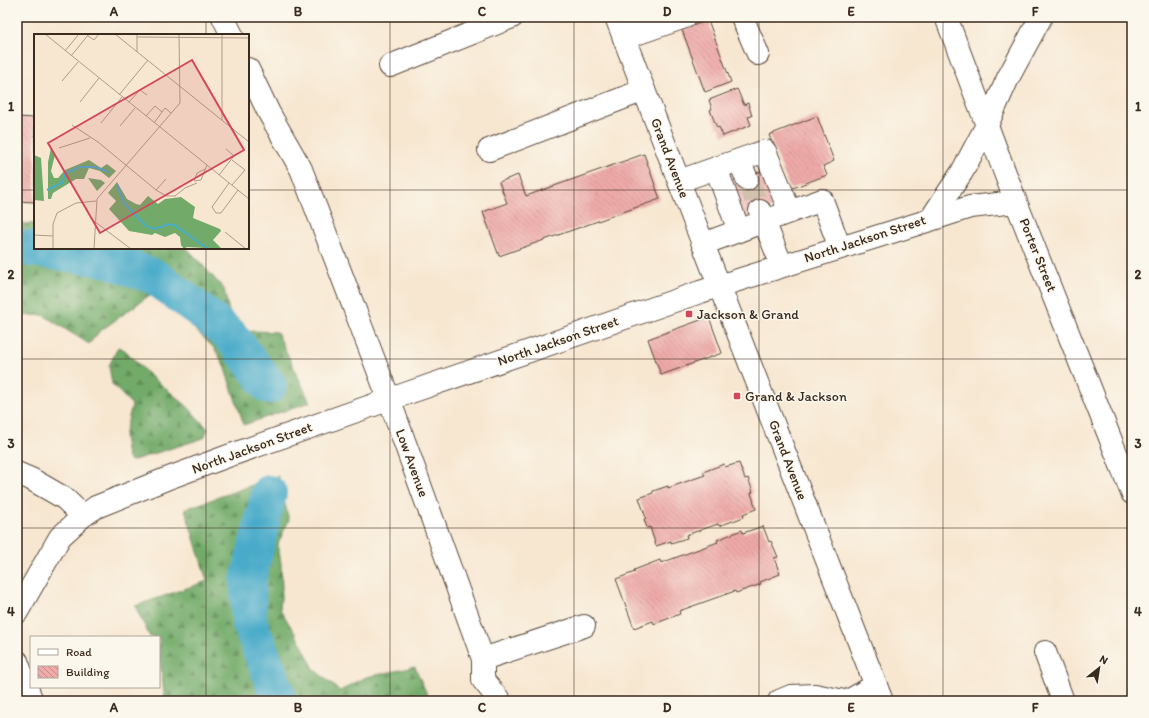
<svg xmlns="http://www.w3.org/2000/svg" width="1149" height="718" viewBox="0 0 1149 718" font-family="Itim,sans-serif">
<style>
.forest{fill:url(#forest-firs);stroke:#566a44}
.lines{fill:none;stroke-linecap:round;stroke-linejoin:round}
.river{stroke:#4aabc9;stroke-width:36}
.building{fill:url(#building-back-hatch)}
.minor-tunnel{stroke:#d1c1ad;stroke-width:22;stroke-dasharray:22 11;stroke-linecap:butt}
.minor-casing{stroke:#574639;stroke-width:24}
.major-casing{stroke:#574639;stroke-width:24}
.minor{stroke:#fff;stroke-width:22}
.major{stroke:#fff;stroke-width:22}
.grid{fill:none;stroke:#3b2a1e;stroke-width:1;stroke-opacity:0.55}
.poi-dot{fill:#d1495b;stroke:#fbf7ec;stroke-width:1.5}
.labels{text-anchor:middle;dominant-baseline:central;stroke-width:3;stroke-linejoin:round;paint-order:stroke}
.street-label{font-size:14px;fill:#3b2a1e;stroke:#fbf7ec}
.poi-label{font-size:14px;fill:#3b2a1e;stroke:#fbf7ec;text-anchor:start}
.inset-river{fill:none;stroke:#4aabc9;stroke-width:2}
.inset-road{fill:none;stroke:#ac9b89;stroke-width:1}
.view{fill:#d1495b;fill-opacity:0.15;stroke:#d1495b;stroke-width:2}
.inset-edge{fill:none;stroke:#3b2a1e;stroke-width:2}
.neatline{fill:none;stroke:#3b2a1e;stroke-width:1.5}
.grid-label{font-size:13px;text-anchor:middle;font-weight:bold;fill:#3b2a1e}
</style>
<defs>
<pattern id="forest-firs" width="22" height="20" patternUnits="userSpaceOnUse"><rect width="22" height="20" fill="#72aa69"/><path d="M5 1l3.5 6h-7zM16 11l3.5 6h-7z" fill="#5f8b56"/></pattern>
<pattern id="building-back-hatch" width="6" height="6" patternUnits="userSpaceOnUse"><rect width="6" height="6" fill="#efaaa9"/><path d="M-1 5l2 2M0 0l6 6M5-1l2 2" fill="none" stroke="#c38b89"/></pattern>
</defs>
<rect width="100%" height="100%" fill="#fbf7ec"/>
<filter id="ink" filterUnits="userSpaceOnUse"><feTurbulence type="fractalNoise" baseFrequency=".025" numOctaves="2"/><feDisplacementMap in="SourceGraphic" scale="8" xChannelSelector="R" yChannelSelector="G"/><feConvolveMatrix kernelMatrix="1 2 1 2 8 2 1 2 1" color-interpolation-filters="sRGB"/></filter>
<filter id="wash" filterUnits="userSpaceOnUse"><feTurbulence type="fractalNoise" baseFrequency=".012" numOctaves="4" result="noise"/><feDisplacementMap in="SourceGraphic" scale="16" xChannelSelector="R" yChannelSelector="G"/><feGaussianBlur stdDeviation="0.9" result="paint"/><feColorMatrix in="noise" values="0 0 0 0 0 0 0 0 0 0 0 0 0 0 0 0 0 1.4 0 .05"/><feComposite in="paint" operator="in"/></filter>
<g filter="url(#wash)">
<rect width="100%" height="100%" fill="#f7e7d1"/>
<path class="forest" d="M17,223L35,224V248H178L188,249L224,289L234,333L255,331L277,332L310,402L244,425L223,363L214,348L184,319L158,289L99,332L89,344L43,315L17,316Z
M118,347L125,350L148,374L186,405L208,429L204,438L131,461L127,457L124,436L132,405L112,384L109,366Z
M278,476L289,520L278,544L281,563L282,588L280,609L301,643L314,669L340,691L366,677L415,667L430,701H165L159,655V637H150L135,606L207,581L185,509Z"/>
<g class="lines">
<path class="river" d="M17,247L109,260L155,277L198,309L230,335L269,386
M269,493L248,581L249,621L277,693L279,701"/>
</g>
<g id="blocks">
<path class="building" d="M708,20L731,82L705,92L682,30Z
M737,89L744,105L748,103L752,116L748,117L751,125L723,136L719,127L717,128L710,110L712,109L709,100Z
M817,116L834,161L823,166L827,175L790,189L769,135Z
M17,117L35,118V202L17,201Z
M644,154L660,199L499,256L483,212L507,203L499,182L518,175L526,196Z
M769,168L783,203L740,220L726,185Z
M709,317L722,353L661,375L648,339Z
M739,463L745,479L748,478L753,492L751,493L756,509L743,514L744,517L719,526L718,524L686,535L687,538L671,543V541L656,546L650,527L647,528L644,519L646,518L639,498L653,493V491L668,486V488L705,475L703,472L724,464L725,467Z
M763,526L769,542L771,541L778,557L774,558L780,574L760,582L761,584L736,593L735,591L679,611L680,614L654,624L653,621L634,628L616,579L635,572L634,570L660,560L661,563L718,542L717,540L742,530L743,533Z"/>
</g>
</g>
<g filter="url(#ink)">
<use href="#blocks" fill-opacity="0" stroke="#574639" stroke-width="1"/>
<g class="lines">
<path class="minor-tunnel" d="M747,179L760,211"/>
<defs>
<path id="minor" d="M223,17L232,35
M742,17L758,54
M946,17L1016,202L1132,493
M624,38L685,17
M390,66L512,17
M248,69L269,113L301,169L389,399L483,659L584,626
M489,150L644,90
M739,160L747,179
M716,168L739,231
M679,181L765,151L790,212
M760,211L782,266
M930,220L970,207L1016,202
M703,244L822,200L840,248
M17,473L31,479L64,498L83,516
M17,612L60,537L83,516L96,507L166,479L228,456L405,394L700,292L930,220L962,172L987,125L1008,78L1041,17
M1045,652L1063,701
M483,659V680L500,701
M17,661L32,701
M779,701L791,696L815,695L844,701
M848,701L876,685"/>
<path id="major" d="M616,17L703,244L882,701"/>
</defs>
<use href="#minor" class="minor-casing"/>
<use href="#major" class="major-casing"/>
<use href="#minor" class="minor"/>
<use href="#major" class="major"/>
</g>
</g>
<path class="grid" d="M206,17V35M390,17V701M574,17V701M759,17V701M943,17V701M17,190H35M248,190H1132M206,248V701M17,359H1132M17,528H1132"/>
<g class="poi-dot">
<rect x="685" y="310" width="8" height="8" rx="2"/>
<rect x="733" y="392" width="8" height="8" rx="2"/>
</g>
<g class="labels">
<g class="street-label">
<text transform="translate(670 158) rotate(69)">Grand Avenue</text>
<text transform="translate(865 239) rotate(-18)">North Jackson Street</text>
<text transform="translate(1038 255) rotate(68)">Porter Street</text>
<text transform="translate(558 341) rotate(-19)">North Jackson Street</text>
<text transform="translate(252 448) rotate(-20)">North Jackson Street</text>
<text transform="translate(788 460) rotate(69)">Grand Avenue</text>
<text transform="translate(412 463) rotate(70)">Low Avenue</text>
</g>
<g class="poi-label">
<text x="697" y="314">Jackson &amp; Grand</text>
<text x="745" y="396">Grand &amp; Jackson</text>
</g>
</g>
<g transform="translate(34 34)">
<rect width="215" height="215" fill="#f7e7d1"/>
<path d="M17,114L21,121L17,137L20,144H24L31,136L55,126L67,134L73,130L82,137L75,144L66,137L55,134L50,145H42L19,159L17,165H14V128ZM0,121L7,124L10,167L0,166ZM54,144L67,146L71,149L63,157ZM83,148L93,165L102,170L106,171L114,162L124,170L131,165L147,163L161,173L159,184L186,195L187,197L179,206L188,215L153,213L150,215L147,211L146,203L141,199L131,203L121,199L118,201L95,197L75,175L82,167L74,159Z" fill="#72aa69"/>
<path class="inset-river" d="M83,151L90,169L112,192L121,195L135,190L142,192L174,215M13,156L28,149L32,139L46,133H61L75,138"/>
<path class="inset-road" d="M11,0L215,165M81,0L215,108M103,0V18M54,2L60,6L65,0M103,3L215,4M31,17L45,0M37,22L55,0M28,47L44,28M85,61L114,26M46,68L65,44M95,68L106,56L113,61M112,82L121,72L128,78M188,86V0M67,89L88,63M120,89L131,74L137,79M38,91L64,108L122,156L132,145M86,92L101,74M25,114L56,104M198,126L211,136L198,151M171,135L163,139L160,147L167,146L173,131M185,141L200,122L192,115M195,149L178,173L182,179H187L204,156M122,156L132,162H141L151,154L163,149M60,187L97,215M191,198L212,215M0,201L19,202M19,215V190L23,179L42,169L62,167M60,215L63,165L146,69L145,0"/>
<path class="view" d="M158,26L210,116L66,199L14,109Z"/>
<rect width="215" height="215" class="inset-edge"/>
</g>
<rect width="1149" height="718" fill="none" stroke="#fbf7ec" stroke-width="44"/>
<rect x="30" y="636" width="130" height="52" fill="#fbf7ec" stroke="#aea59a"/>
<rect x="38" y="649" width="20" height="6" fill="#ffffff" stroke="#aea59a"/>
<text x="66" y="656" font-size="12" fill="#3b2a1e">Road</text>
<rect x="38" y="666" width="20" height="12" fill="url(#building-back-hatch)" stroke="#aea59a"/>
<text x="66" y="676" font-size="12" fill="#3b2a1e">Building</text>
<g transform="translate(1099 668) rotate(30)" stroke="#fbf7ec" stroke-width="3" paint-order="stroke">
<path d="M0-3L7 15L0 10L-7 15Z" fill="#3b2a1e"/>
<text y="-6" font-size="11" font-weight="bold" text-anchor="middle" fill="#3b2a1e">N</text>
</g>
<rect x="22" y="22" width="1105" height="674" class="neatline"/>
<g class="grid-label">
<text x="114" y="16">A</text>
<text x="298" y="16">B</text>
<text x="482" y="16">C</text>
<text x="667" y="16">D</text>
<text x="851" y="16">E</text>
<text x="1035" y="16">F</text>
<text x="11" y="111">1</text>
<text x="1138" y="111">1</text>
<text x="11" y="279">2</text>
<text x="1138" y="279">2</text>
<text x="11" y="448">3</text>
<text x="1138" y="448">3</text>
<text x="11" y="616">4</text>
<text x="1138" y="616">4</text>
<text x="114" y="712">A</text>
<text x="298" y="712">B</text>
<text x="482" y="712">C</text>
<text x="667" y="712">D</text>
<text x="851" y="712">E</text>
<text x="1035" y="712">F</text>
</g>
</svg>
